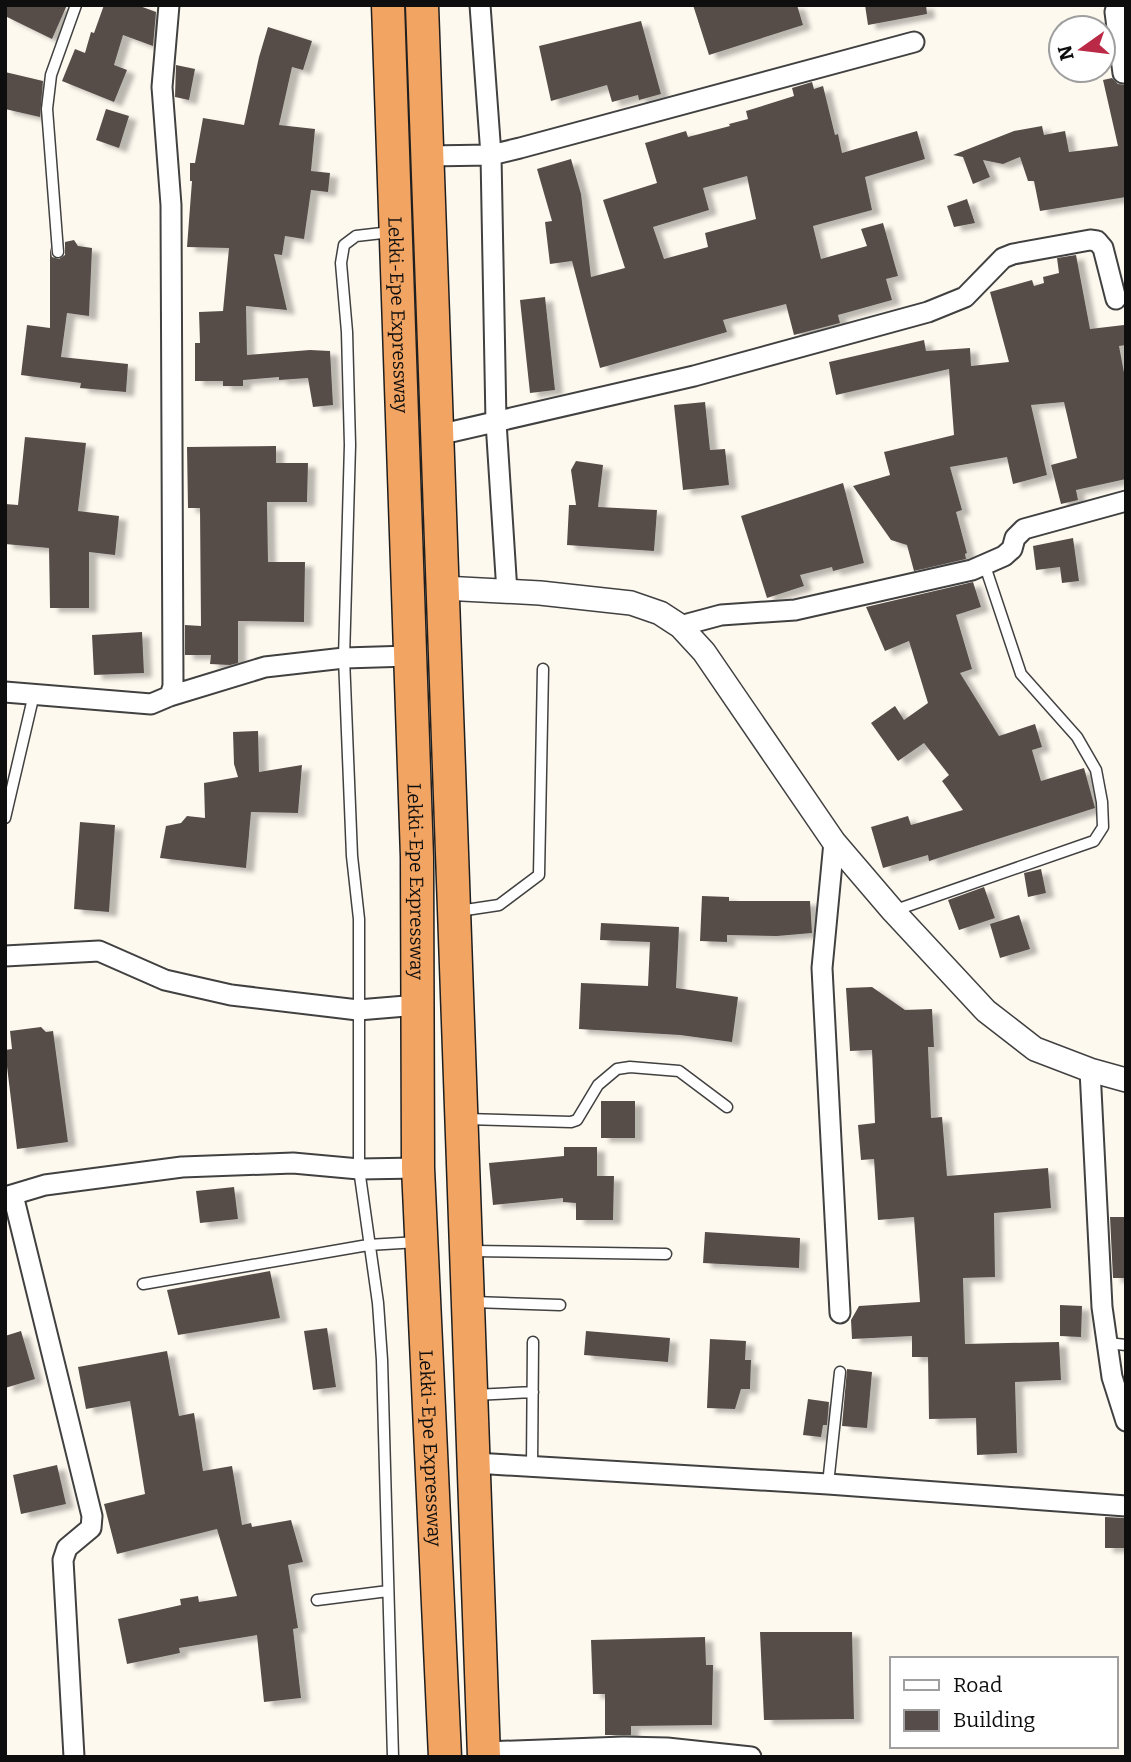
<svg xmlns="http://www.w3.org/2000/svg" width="1131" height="1762" viewBox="0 0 1131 1762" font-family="Bitter,serif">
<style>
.building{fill:#564d4a;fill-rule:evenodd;filter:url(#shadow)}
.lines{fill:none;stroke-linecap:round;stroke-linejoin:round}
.service-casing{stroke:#414141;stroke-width:13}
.minor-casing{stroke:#414141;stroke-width:23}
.tertiary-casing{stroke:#414141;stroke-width:26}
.trunk-casing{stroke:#1f1f1f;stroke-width:35}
.service{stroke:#fff;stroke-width:10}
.minor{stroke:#fff;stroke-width:19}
.tertiary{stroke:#fff;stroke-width:23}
.trunk{stroke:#f2a462;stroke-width:32}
.labels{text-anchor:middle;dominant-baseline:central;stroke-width:7;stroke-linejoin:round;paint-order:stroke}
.street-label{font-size:19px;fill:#0e0e0e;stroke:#fff}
</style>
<defs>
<filter id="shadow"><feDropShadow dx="8" dy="4.5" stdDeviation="2" flood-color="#0004"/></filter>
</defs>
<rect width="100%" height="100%" fill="#fef9ef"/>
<path class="building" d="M5,5H67L52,39L5,16Z
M104,5H137L156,12L153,46L123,35L114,65L127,70L114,102L62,81L75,49L85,53L91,32L94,33Z
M693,5H797L803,25L709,55Z
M865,5H926L927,14L868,25Z
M641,21L661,94L639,100L638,95L612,102L607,85L551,101L539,46Z
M268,27L312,41L303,70L292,67L279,125L315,129L311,171L330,173L328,192L311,190L304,239L285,236L282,255L274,254L287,310L246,306L247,355L310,350L330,351L333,405L313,407L308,378L279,380V377L243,380V386H223V381H195V343H200L199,312L223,311L229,248L187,247L192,181H190V163H195L203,118L244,125L259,57Z
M176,65L195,69L189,100L175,97Z
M5,72L43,81L40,117L5,109Z
M1112,78L1118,84L1126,85V197L1040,211L1034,181H1028L1020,157L1003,164L983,160L990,177L973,184L963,157L953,155L1014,131L1042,126L1044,135L1065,131L1069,152L1118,146L1103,80Z
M812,82L814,89L823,86L835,135L838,134L842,153L917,131L925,159L865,177L872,210L813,226L821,259L867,246L861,229L883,223L898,276L886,279L892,300L838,315L840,323L794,335L786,304L723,320L727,332L600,368L572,261L550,264L545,222L552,221L537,169L571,159L581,194L591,277L625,268L603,200L657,183L645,143L686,131L688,137L730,126L729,124L748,119L746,111L794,96L792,88ZM747,176L756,219L705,233L708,247L664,259L653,227L709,210L703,188Z
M106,109L129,116L119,148L96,140Z
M967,199L975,223L954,227L947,206Z
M74,240L78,246L92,248L89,316L67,313L61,357L128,364L126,392L80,388L81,383L21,375L27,325L50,328V247L52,257L59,259L65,255V242Z
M1076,255L1090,329L1124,325L1126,345L1119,346L1126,383V479L1076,490L1078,500L1061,504L1051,465L1077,458L1064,402L1031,405L1047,475L1013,484L1007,457L950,467L962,510L956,512L967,553L965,554L966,559L914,571L907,545L891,540L853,486L890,475L884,452L954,435L949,369L836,395L829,362L924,340L926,351L970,348L971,366L1009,362L990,292L1032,280L1034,286L1044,283L1043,277L1059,273L1057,258Z
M545,297L555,390L530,393L520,300Z
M705,402L710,450L725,449L729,485L683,490L674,405Z
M25,437L86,443L78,511L119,516L115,555L89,552V608H50L49,548L5,544V504L18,505Z
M276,446V463H308L307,502H267L268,562H305L304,622L238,621V663L230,665L210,664L211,655H185V625L201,626L200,508H188L187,447Z
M576,461L603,465L598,507L657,510L654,551L567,545L569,505H576L571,470Z
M843,483L864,563L833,571L832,567L800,575L804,586L767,598L741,516Z
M1073,538L1079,581L1062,583L1060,567L1036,570L1033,546Z
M973,582L981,607L956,615L972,669L960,673L999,736L1035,724L1042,747L1032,750L1041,781L1084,768L1095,808L929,861L928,855L883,868L871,827L908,816L911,825L963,810L942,781L949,775L924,743L898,761L871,723L895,706L904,720L928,703L909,641L885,651L866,607Z
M142,632L144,673L94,675L92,635Z
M258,731L259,772L302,765L298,813L251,812L246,868L160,858L166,826L181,823L187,816L205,818L204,783L238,777L234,764L233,732Z
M80,822L115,825L109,912L74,909Z
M1041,869L1046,893L1028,897L1024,873Z
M984,887L995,918L959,930L948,900Z
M702,896L729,897V901H810L812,933L777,936L727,935V942L700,941Z
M1019,915L1030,949L1000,958L990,924Z
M601,923L679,927L676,988L738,997L732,1042L680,1035L579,1029L581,983L648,986L650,942L600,940Z
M872,987L905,1010L932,1009L934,1047H928L931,1118L942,1117L947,1176L1048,1168L1051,1208L994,1213L995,1277L963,1278L965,1344L1059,1342L1061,1380L1015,1382L1017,1453L977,1455L976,1418L929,1419L928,1357H912V1336L852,1339L851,1320L859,1306L920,1302L914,1217L878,1220L874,1159L861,1160L858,1125L875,1123L872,1050L850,1051L846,988Z
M41,1027L46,1032L53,1031L68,1142L17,1149L5,1050L12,1049L10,1031Z
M601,1101H635V1138H601Z
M564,1147H597V1176H614L613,1220H576V1203L563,1202V1198L493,1205L489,1163L564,1156Z
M234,1187L238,1219L200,1223L196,1191Z
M1110,1217H1126V1278H1113Z
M705,1232L800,1238L799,1268L703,1263Z
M270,1271L280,1318L178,1335L167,1290Z
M1060,1305L1082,1306L1081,1337L1060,1336Z
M327,1328L336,1387L313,1390L304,1331Z
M21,1331L35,1379L5,1388V1336Z
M586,1331L670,1338L668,1362L584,1355Z
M710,1339L746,1341L745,1360H751L750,1389H741L735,1409L707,1408Z
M167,1351L179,1416L194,1413L203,1471L232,1466L242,1525L251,1523L252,1527L291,1520L303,1562L288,1565L298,1628L293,1629L301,1698L264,1702L257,1635L179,1648L180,1653L127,1664L118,1619L181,1605L180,1599L198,1596L199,1602L237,1596L217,1529L117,1554L104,1504L145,1494L130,1401L86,1409L78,1367Z
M847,1369L872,1372L867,1428L842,1426Z
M808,1399L829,1402L827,1425H823L821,1437L803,1435Z
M57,1465L66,1504L21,1514L13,1475Z
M1105,1517L1126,1518V1548H1105Z
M760,1632H852L854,1719L764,1720Z
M705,1637L706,1665H713L712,1725L631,1726V1735H605V1694H593L591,1640Z"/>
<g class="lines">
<defs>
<path id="service" d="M391,232L356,236L344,245L341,263L347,332L350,445L344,658L352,856L359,919V1169L378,1303L382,1360L393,1757
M58,252L47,109L51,75L76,5
M5,818L34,694
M459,911L499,905L539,875L543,669
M893,911L1094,841L1103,827L1102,802L1096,770L1077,737L1021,674L985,566
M466,1119L571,1122L577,1120L598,1085L617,1069L630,1067L679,1071L727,1107
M471,1251L666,1254
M143,1284L368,1245L418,1242
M473,1302L560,1305
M1107,1343L1126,1345
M474,1395L533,1392
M532,1466L533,1342
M828,1484L840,1372
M317,1600L388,1591"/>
<path id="minor" d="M169,5L162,87L171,205L173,686L170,696
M480,5L491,155L496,422L507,592
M1117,5L1115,12L1123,73
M427,156L491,155L520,148L914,42
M438,435L694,376L928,312L965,297L1003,258L1013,254L1090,240L1097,241L1103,248L1116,299
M680,626L721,615L795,610L972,570L1004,556L1012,549L1015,538L1024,529L1126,501
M5,692L151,704L170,696L265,667L344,658L410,656
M834,842L822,968L840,1313
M5,956L99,951L165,980L231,995L358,1010L418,1005
M1090,1070L1102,1307L1112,1377L1126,1421
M13,1195L92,1516L91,1528L67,1548L63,1560L74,1757
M5,1197L45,1185L182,1167L293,1163L359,1169L418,1168
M474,1463L828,1484L1126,1506
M484,1752L624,1747L667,1748L751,1757"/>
<path id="tertiary" d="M443,588L540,593L631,603L660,613L680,626L704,652L834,842L893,911L986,1011L1035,1049L1090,1070L1126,1080"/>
<g id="trunk">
<path id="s1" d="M388,5L417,857L418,1168L445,1757"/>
<path d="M422,5L484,1757"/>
</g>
</defs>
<use href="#service" class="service-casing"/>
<use href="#minor" class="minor-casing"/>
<use href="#tertiary" class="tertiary-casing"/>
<use href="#trunk" class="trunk-casing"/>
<use href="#service" class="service"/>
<use href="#minor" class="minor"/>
<use href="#tertiary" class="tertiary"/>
<use href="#trunk" class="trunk"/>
</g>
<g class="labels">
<g class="street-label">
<text stroke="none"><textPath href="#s1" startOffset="310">Lekki-Epe Expressway</textPath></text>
<text stroke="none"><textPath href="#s1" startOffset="877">Lekki-Epe Expressway</textPath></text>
<text stroke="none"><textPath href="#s1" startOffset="1444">Lekki-Epe Expressway</textPath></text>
</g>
</g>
<rect width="1131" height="1762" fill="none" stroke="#0e0e0e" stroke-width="14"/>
<rect x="890" y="1657" width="228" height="91" fill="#ffffff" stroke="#9f9f9f" stroke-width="2"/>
<rect x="904" y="1680" width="35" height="10" fill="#ffffff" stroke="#9f9f9f" stroke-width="2"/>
<text x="953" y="1692" font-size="21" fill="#0e0e0e">Road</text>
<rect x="904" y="1710" width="35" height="21" fill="#564d4a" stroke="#9f9f9f" stroke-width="2"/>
<text x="953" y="1727" font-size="21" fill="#0e0e0e">Building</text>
<g transform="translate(1082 49) rotate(256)"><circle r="33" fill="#ffffff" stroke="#9f9f9f" stroke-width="2"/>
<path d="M0-5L12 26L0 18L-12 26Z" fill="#ba2a46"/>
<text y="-10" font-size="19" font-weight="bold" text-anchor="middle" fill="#0e0e0e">N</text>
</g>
</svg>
